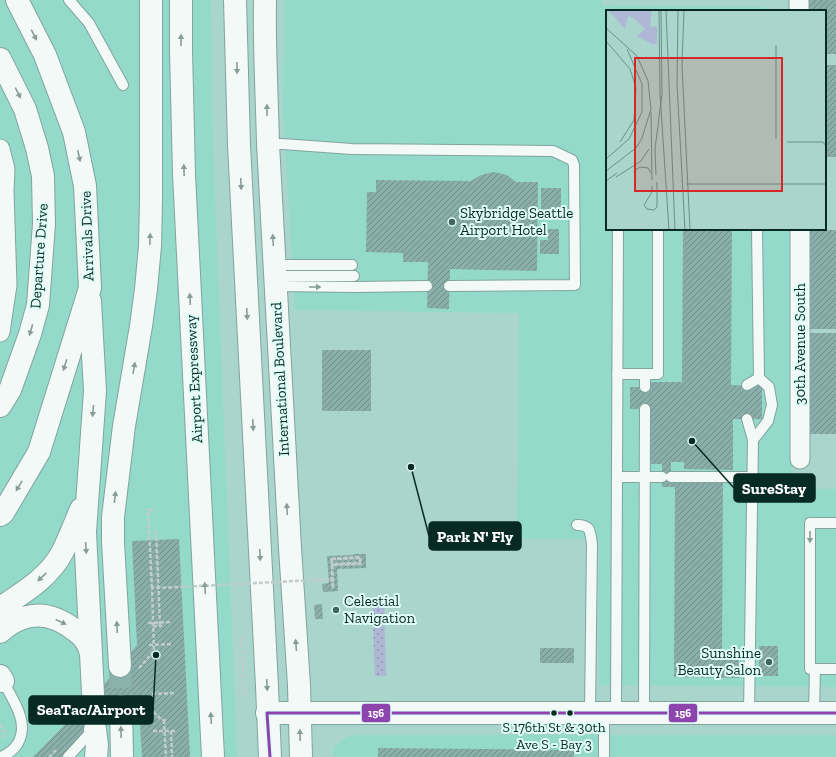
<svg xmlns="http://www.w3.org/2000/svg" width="836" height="757" viewBox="0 0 836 757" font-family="'Zilla Slab',serif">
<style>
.built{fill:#94dacb}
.grass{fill:url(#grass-dots)}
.building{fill:url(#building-hatch)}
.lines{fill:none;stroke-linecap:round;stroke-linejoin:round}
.trunk-tunnel{stroke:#89b3aa;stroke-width:22;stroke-dasharray:22 11;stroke-linecap:butt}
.motorway-tunnel{stroke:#89b3aa;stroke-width:22;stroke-dasharray:22 11;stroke-linecap:butt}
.service-casing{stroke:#81a49d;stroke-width:12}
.minor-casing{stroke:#81a49d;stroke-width:21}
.tertiary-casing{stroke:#81a49d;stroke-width:24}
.primary-casing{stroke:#81a49d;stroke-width:24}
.trunk-casing{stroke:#81a49d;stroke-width:24}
.motorway-casing{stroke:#81a49d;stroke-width:24}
.path{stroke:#c0cdca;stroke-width:2.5;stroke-dasharray:4 2;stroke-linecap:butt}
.service{stroke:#f2f9f7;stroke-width:10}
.minor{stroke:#f2f9f7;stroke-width:19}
.tertiary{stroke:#f2f9f7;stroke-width:22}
.primary{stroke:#f2f9f7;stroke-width:22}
.trunk{stroke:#f2f9f7;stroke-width:22}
.motorway{stroke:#f2f9f7;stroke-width:22}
.path-bridge{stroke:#c0cdca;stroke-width:2.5;stroke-dasharray:4 2;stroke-linecap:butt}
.bus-1-casing{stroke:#dffdf6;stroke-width:6}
.bus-1{stroke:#8e44ad;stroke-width:3}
.oneway{fill:#889c98}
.poi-dot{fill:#40665f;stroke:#dffdf6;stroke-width:1.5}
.bus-dot{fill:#072a24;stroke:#dffdf6;stroke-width:1.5}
.labels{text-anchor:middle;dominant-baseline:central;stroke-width:4;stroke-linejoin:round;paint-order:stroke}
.bus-label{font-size:14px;fill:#072a24;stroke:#dffdf6}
.poi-label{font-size:15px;fill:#072a24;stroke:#dffdf6;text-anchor:start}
.street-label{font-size:15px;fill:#072a24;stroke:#dffdf6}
.inset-road{fill:none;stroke:#689189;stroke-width:1}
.view{fill:#d62828;fill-opacity:0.15;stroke:#d62828;stroke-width:2}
.inset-edge{fill:none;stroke:#072a24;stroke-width:2}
.leader{fill:none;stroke:#072a24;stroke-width:1.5}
.callout-dot{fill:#072a24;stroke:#dffdf6;stroke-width:1.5}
.callout{fill:#072a24;stroke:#072a24;stroke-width:1.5}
.callout-label{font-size:16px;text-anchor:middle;font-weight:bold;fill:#fff}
.line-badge{stroke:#dffdf6;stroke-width:1.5}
.badge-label{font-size:11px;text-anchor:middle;font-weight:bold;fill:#fff}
</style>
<defs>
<pattern id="grass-dots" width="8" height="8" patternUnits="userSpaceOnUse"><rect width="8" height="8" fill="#afb7d7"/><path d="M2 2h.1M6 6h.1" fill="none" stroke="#8c95ae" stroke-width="1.8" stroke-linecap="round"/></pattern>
<pattern id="building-hatch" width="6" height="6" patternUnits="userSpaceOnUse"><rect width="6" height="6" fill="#8aaeaa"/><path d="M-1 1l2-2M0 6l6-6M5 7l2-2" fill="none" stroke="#6f8e8a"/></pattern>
</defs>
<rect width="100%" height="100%" fill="#a9d5cc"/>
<path class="built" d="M0,0H211L213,147L237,757H0Z
M284,0H602V5L764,7L773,11H607V229H792V489H836V687L599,685V539H517L519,313L295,310L283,113Z
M352,735H836V757H333L334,747L342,740Z"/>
<path class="grass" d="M384,597L386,676H375L372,598Z"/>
<path class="building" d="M805,0H836V54H825V11H805Z
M825,65H836V157H825Z
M494,172L507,175L516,182H538L537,271L450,269L449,309L427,308L428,262H403V253L366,252L367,192H376V180L471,181L481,175Z
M541,188H561V216H541Z
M548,229H559V254H540V240H548Z
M683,229H732L731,385L762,386V419H733V470L684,469V462H671V481H723L722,657H739V678L674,677L675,487H662V464H650L651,409H630V387H651V382H682Z
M805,230H836V329H805Z
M805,333H836V434H805Z
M322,350H371V411H322Z
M179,539L190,757H142L140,725L118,703L64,757H33L101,688L137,645L132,541Z
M353,554H366V568L337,569L338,591L323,592L322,584L329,583L327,556L353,555Z
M322,604L323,619H315L314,605Z
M759,646H778V676H759Z
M540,648H574V663H540Z
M378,748L574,750V757H378Z"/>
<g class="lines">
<path class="trunk-tunnel" d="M93,694L95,729"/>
<path class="motorway-tunnel" d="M120,666L121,706"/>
<defs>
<path id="service" d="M69,0L89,23L123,85
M268,144H282L352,149L553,151L572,160L574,165L575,285L449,286
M275,265H352
M275,276H354
M276,286L355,287L427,286
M617,374H658V229
M645,374V387
M747,385L759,378
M747,419L753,440
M617,477H662
M671,477H753
M836,523H810V669H836
M577,525C591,525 590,531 592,544L590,713
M0,681H3C12,699 30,722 18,743C14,750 8,754 1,757
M604,713V757
M616,713L618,229
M644,713L645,409
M749,713L753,440L768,421L772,405L769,387L759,378L757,229
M814,713L815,669
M68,757L89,734"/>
<path id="minor" d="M799,0V11
M0,149L5,169L4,191L7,285L0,332
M800,229V459"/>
<path id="tertiary" d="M267,713H836"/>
<path id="primary" d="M235,0L239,145L267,686L270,757
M265,0C264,48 267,96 268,144L290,548L299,685L301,757"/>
<path id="trunk" d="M0,59L25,109L37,148L43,176L44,224L38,305L30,334L10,390L0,406
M90,301L95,391L85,532L93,694
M0,515L3,513L39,452L90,288L85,186L74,132L45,55L17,0
M0,608C23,593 50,577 63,551C70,537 75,523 81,509
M0,632C8,625 16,619 27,617C45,612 62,620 76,631C79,634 83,636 85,640C88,644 90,649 91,654
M0,676L3,681
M95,729L97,745L96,757"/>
<path id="motorway" d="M181,0V51L184,174L213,757
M120,666L113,542V517L124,426L141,326L146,289L150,246L151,201V0
M121,706L122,757"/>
</defs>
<use href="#service" class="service-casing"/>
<use href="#minor" class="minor-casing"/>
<use href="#tertiary" class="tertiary-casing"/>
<use href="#primary" class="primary-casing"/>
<use href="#trunk" class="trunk-casing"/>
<use href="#motorway" class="motorway-casing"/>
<path class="path" d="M156,531L160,626
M332,559V580
M312,581L332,580L333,589
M152,588L148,510H155
M148,623L170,622
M153,626H162
M241,638L244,699
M149,645L172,644
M139,668L154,651L152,588L181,587
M152,694L174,693
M140,700L162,720H166
M164,720L166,757
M0,724L5,733L4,738
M153,731H176
M171,731L172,757
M49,757L56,750"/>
<use href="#service" class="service"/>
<use href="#minor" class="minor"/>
<use href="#tertiary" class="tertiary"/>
<use href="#primary" class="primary"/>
<use href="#trunk" class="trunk"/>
<use href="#motorway" class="motorway"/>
<path class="path-bridge" d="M332,559L360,558V563L332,564L331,559L360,557L361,564L332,565L333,579
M181,587L333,579V589"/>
<defs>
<path id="bus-1" d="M270,757L267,713H836"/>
</defs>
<use href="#bus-1" class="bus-1-casing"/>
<use href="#bus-1" class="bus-1"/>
</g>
<defs><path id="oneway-solid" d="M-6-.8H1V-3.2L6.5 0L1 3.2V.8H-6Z"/></defs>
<g class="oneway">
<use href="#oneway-solid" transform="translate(34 35) rotate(63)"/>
<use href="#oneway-solid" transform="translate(181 40) rotate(-90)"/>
<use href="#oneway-solid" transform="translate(237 68) rotate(89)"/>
<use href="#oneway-solid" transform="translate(18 93) rotate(63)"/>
<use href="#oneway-solid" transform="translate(267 110) rotate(-91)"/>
<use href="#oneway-solid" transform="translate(79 156) rotate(78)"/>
<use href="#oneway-solid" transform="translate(184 170) rotate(-92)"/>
<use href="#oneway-solid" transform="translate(241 184) rotate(87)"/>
<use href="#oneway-solid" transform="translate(150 239) rotate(-88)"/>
<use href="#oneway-solid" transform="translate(273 240) rotate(-93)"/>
<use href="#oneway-solid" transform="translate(315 287)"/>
<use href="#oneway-solid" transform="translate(190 299) rotate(-93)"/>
<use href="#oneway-solid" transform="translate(247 314) rotate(87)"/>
<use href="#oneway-solid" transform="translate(31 330) rotate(106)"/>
<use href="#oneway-solid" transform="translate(65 365) rotate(107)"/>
<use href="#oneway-solid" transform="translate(134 368) rotate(-80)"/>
<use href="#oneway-solid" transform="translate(93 411) rotate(95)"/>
<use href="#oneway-solid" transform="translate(253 425) rotate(87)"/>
<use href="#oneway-solid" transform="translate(19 486) rotate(121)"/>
<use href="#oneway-solid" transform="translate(115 497) rotate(-83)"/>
<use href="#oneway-solid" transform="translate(287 509) rotate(-93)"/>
<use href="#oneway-solid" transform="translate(810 537) rotate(90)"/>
<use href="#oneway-solid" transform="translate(86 548) rotate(87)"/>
<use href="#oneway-solid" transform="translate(260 555) rotate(87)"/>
<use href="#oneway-solid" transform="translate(42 577) rotate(137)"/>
<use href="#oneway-solid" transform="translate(205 588) rotate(-93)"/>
<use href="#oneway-solid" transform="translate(61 622) rotate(26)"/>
<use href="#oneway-solid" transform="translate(117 627) rotate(-93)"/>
<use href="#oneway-solid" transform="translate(296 645) rotate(-94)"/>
<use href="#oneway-solid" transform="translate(267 685) rotate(87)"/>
<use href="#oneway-solid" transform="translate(211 718) rotate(-93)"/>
<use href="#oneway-solid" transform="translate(121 732) rotate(-91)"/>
<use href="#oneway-solid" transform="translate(300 735) rotate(-92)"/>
</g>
<g class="poi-dot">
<circle cx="452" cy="222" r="4"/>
<circle cx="336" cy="610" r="4"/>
<circle cx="769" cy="662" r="4"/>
</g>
<g class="bus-dot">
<circle cx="554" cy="713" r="3.5"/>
<circle cx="570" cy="713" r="3.5"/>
</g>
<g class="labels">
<g class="bus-label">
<text x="554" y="727">S 176th St &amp; 30th<tspan x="554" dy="17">Ave S - Bay 3</tspan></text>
</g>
<g class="poi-label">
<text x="460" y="213">Skybridge Seattle<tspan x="460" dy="17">Airport Hotel</tspan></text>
<text x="344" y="601">Celestial<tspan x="344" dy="17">Navigation</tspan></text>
<text x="761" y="653" text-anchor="end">Sunshine<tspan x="761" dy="17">Beauty Salon</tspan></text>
</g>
<g class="street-label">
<text transform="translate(87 236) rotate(-92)">Arrivals Drive</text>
<text transform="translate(39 256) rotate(-86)">Departure Drive</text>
<text transform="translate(800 344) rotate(-90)">30th Avenue South</text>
<text transform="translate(194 379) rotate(-93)">Airport Expressway</text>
<text transform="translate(280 379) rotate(-93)">International Boulevard</text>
</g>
</g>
<g transform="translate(606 10)">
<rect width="220" height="220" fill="#a9d5cc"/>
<path d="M2,0H46L44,17L51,16V34H46L31,26L39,19L28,8L22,6L19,19Z" fill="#afb7d7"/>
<path class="inset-road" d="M53,0L54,84L63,220M60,0L69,220M72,0L71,74L79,220M78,0L76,55L84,220M0,18L31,46L42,71L45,99L36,128L30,138L0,161M0,31L24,59L30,78L28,110L14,132M170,35V129M45,102L46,170M181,132H217L220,136M0,149L23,129L36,102V74L21,39M50,165L49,139L56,84L55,0M10,167L35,151L43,139M30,168L28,161L34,157L42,158L45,163M0,171L11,163M80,174H220M46,176V182L38,195L41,199L48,200L51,197V172"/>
<path class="view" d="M29,48H176V181H29Z"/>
<rect width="220" height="220" class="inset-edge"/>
</g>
<path class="leader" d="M692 441L734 488M411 467L429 536M156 655L153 710"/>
<g class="callout-dot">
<circle cx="692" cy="441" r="4"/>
<circle cx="411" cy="467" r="4"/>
<circle cx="156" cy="655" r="4"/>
</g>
<g class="callout">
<rect x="734" y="474" width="81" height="28" rx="4"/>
<rect x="429" y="522" width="92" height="28" rx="4"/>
<rect x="29" y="696" width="124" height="28" rx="4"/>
</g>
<g class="callout-label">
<text x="774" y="494">SureStay</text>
<text x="475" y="542">Park N' Fly</text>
<text x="91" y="715">SeaTac/Airport</text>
</g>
<g class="line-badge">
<rect x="361" y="703" width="30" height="20" rx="4" fill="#8e44ad"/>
<rect x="668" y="703" width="30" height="20" rx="4" fill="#8e44ad"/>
</g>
<g class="badge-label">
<text x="376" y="717">156</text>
<text x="683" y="717">156</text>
</g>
</svg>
